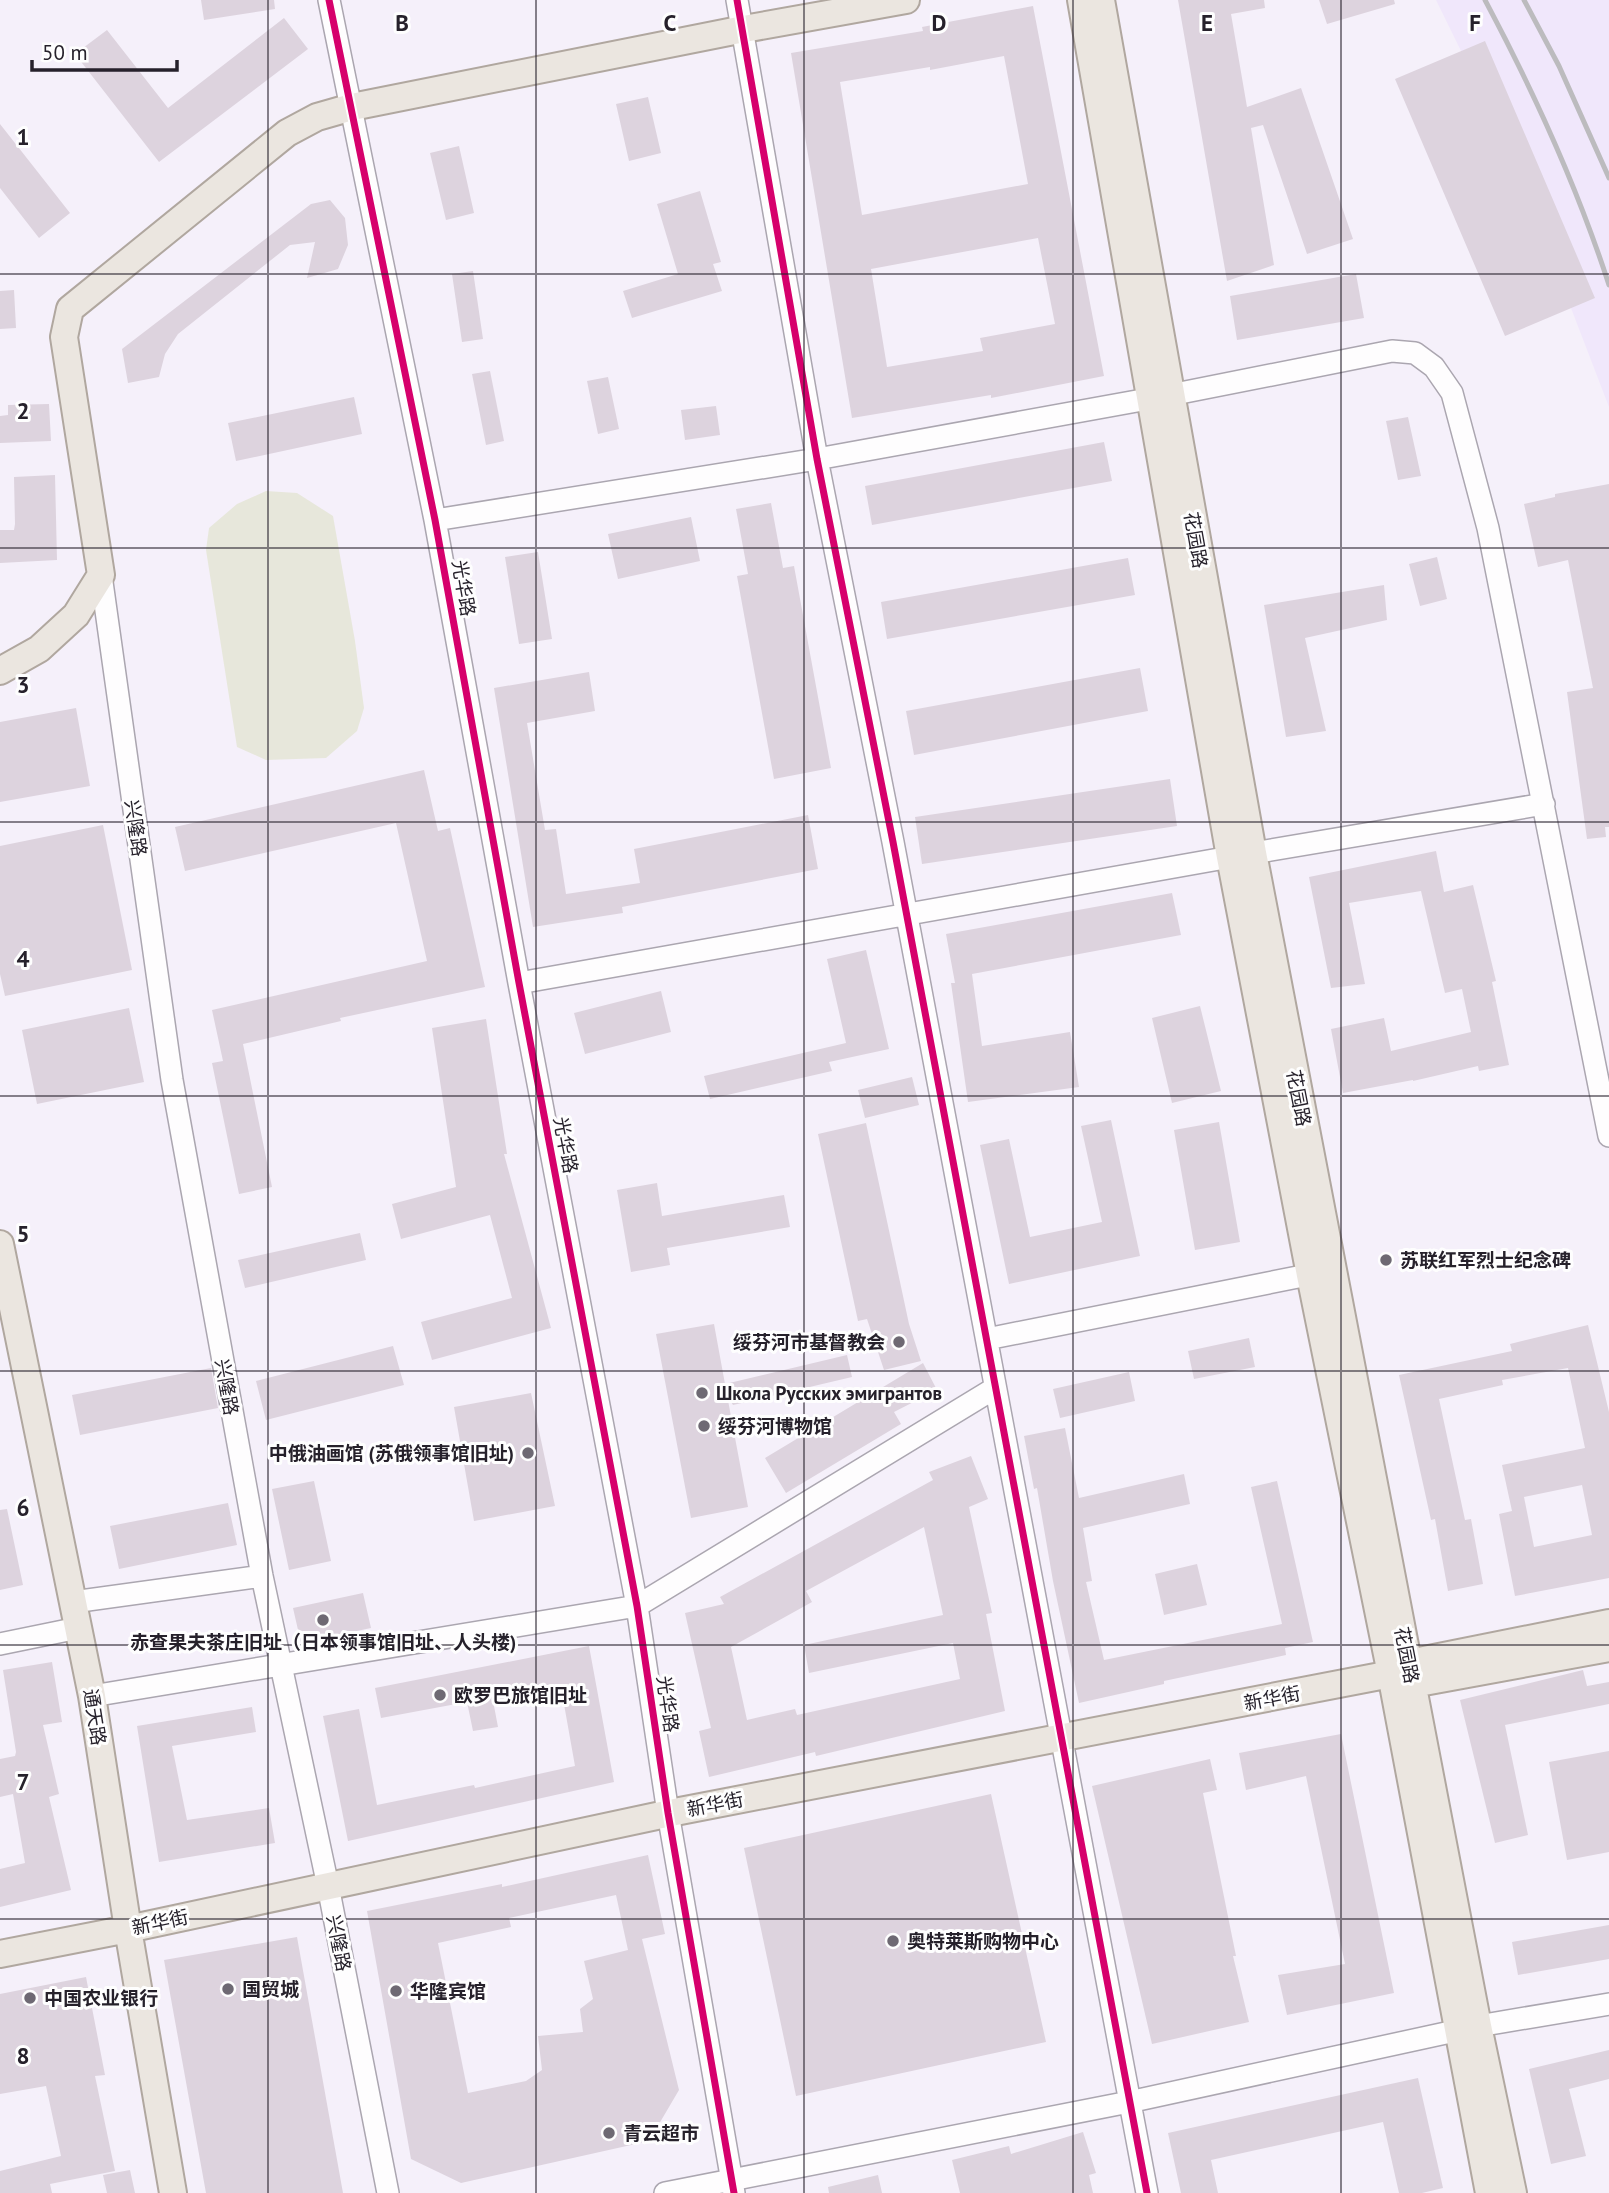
<svg xmlns="http://www.w3.org/2000/svg" width="1609" height="2193" viewBox="0 0 1609 2193" font-family="'PT Sans','Noto Sans SC',sans-serif">
<style>
.built{fill:#f0e7fb}
.green{fill:#e7e7db}
.building{fill:#ddd3de;fill-rule:evenodd}
.lines{fill:none;stroke-linecap:round;stroke-linejoin:round}
.minor-casing{stroke:#aba6b0;stroke-width:24}
.major-casing{stroke:#b0a79f;stroke-width:30}
.minor{stroke:#fefdfe;stroke-width:21}
.major{stroke:#ebe6e0;stroke-width:26}
.rail{stroke:#bcbbbe;stroke-width:5}
.cycleway-casing{stroke:#fefefe;stroke-width:11}
.cycleway{stroke:#d6006c;stroke-width:7}
.grid{fill:none;stroke:#26212b;stroke-width:2;stroke-opacity:0.55}
.poi-dot{fill:#6e6973;stroke:#fefefe;stroke-width:2.5}
.labels{text-anchor:middle;dominant-baseline:central;stroke-width:6;stroke-linejoin:round;paint-order:stroke}
.street-label{font-size:19px;fill:#26212b;stroke:#fefefe}
.poi-label{font-size:19px;font-weight:bold;fill:#26212b;stroke:#fefefe;text-anchor:start}
.grid-label{font-size:23px;text-anchor:middle;font-weight:bold;fill:#26212b;stroke:#fefefe;stroke-width:6;stroke-linejoin:round;paint-order:stroke}
</style>
<rect width="100%" height="100%" fill="#f5f0fa"/>
<path class="built" d="M1436,0H1609V407L1513,157Z"/>
<path class="green" d="M266,491L297,493L333,516L355,641L364,708L357,731L326,758L266,760L237,747L206,550L209,528L237,504Z"/>
<path class="building" d="M201,0H274L275,9L204,20Z
M1178,0H1264L1265,8L1231,14L1247,107L1301,88L1353,239L1307,254L1263,125L1251,128L1274,265L1227,281Z
M1319,0H1394L1395,4L1327,24Z
M1033,6L1104,376L991,398V395L852,418L791,53L923,31L922,27ZM1004,56L1028,184L862,215L840,82L930,67V70ZM1038,238L1055,324L980,338L983,351L887,367L871,269Z
M284,18L308,49L159,162L75,54L107,30L168,108Z
M1485,41L1595,298L1505,336L1395,79Z
M648,97L661,153L629,161L616,104Z
M0,124L70,213L39,238L0,188Z
M459,146L474,213L446,220L430,153Z
M700,191L721,262L713,264L722,291L632,318L623,291L678,274L657,204Z
M330,200L345,218L348,245L338,269L307,278L315,242L290,245L178,334L165,354L159,377L128,383L122,349L311,204Z
M473,271L483,339L462,342L452,274Z
M1356,274L1364,318L1237,340L1230,296Z
M14,290L16,328L0,329V291Z
M490,371L504,441L486,445L472,374Z
M608,377L619,429L598,434L587,381Z
M354,397L362,434L236,461L228,423Z
M49,404L51,441L0,443V416L8,415V405Z
M716,406L720,435L685,440L681,410Z
M1408,417L1421,476L1398,480L1386,421Z
M1104,442L1112,481L872,525L865,486Z
M55,475L57,560L0,563V530H14L15,524L14,477Z
M1609,484V827H1605L1606,837L1587,839L1567,692L1593,688L1568,560L1538,567L1524,504L1555,497V494Z
M771,503L783,568L794,566L831,768L774,779L737,576L748,574L736,509Z
M691,517L700,561L618,579L608,534Z
M538,552L552,639L519,644L505,557Z
M1437,557L1447,599L1420,606L1409,564Z
M1128,558L1135,595L887,639L881,602Z
M1384,585L1387,620L1305,638L1326,731L1286,737L1264,605Z
M1140,668L1148,711L914,755L906,711Z
M589,672L595,711L527,723L545,830L556,829L566,894L640,883L634,849L808,815L818,869L622,907L623,913L533,927L494,688Z
M76,708L90,786L0,802V722Z
M424,770L438,831L450,828L485,987L340,1018L341,1021L243,1044L272,1187L239,1194L212,1063L223,1061L212,1010L427,961L396,823L185,871L175,827Z
M1170,779L1177,826L922,864L915,817Z
M103,825L132,970L5,996L0,974V846Z
M1436,851L1444,892L1473,885L1496,981L1492,982L1509,1065L1479,1071L1478,1066L1413,1081V1080L1343,1093L1331,1029L1384,1018L1391,1051L1471,1032L1462,989L1445,993L1421,891L1349,903L1365,984L1331,988L1309,877Z
M1172,893L1181,935L972,974L982,1046L1070,1032L1079,1087L968,1102L951,983H955L946,934Z
M866,950L889,1049L829,1062L832,1071L710,1099L704,1076L846,1043L827,959Z
M661,991L671,1032L585,1054L574,1013Z
M1200,1006L1221,1091L1172,1103L1152,1018Z
M129,1008L144,1082L37,1104L22,1030Z
M486,1019L507,1154H504L551,1328L432,1360L421,1322L512,1298L490,1215L401,1239L392,1204L456,1187L432,1028Z
M912,1077L919,1105L865,1118L858,1090Z
M1111,1120L1140,1256L1009,1284L980,1145L1009,1139L1030,1237L1102,1222L1081,1126Z
M1219,1122L1240,1242L1195,1250L1174,1130Z
M866,1123L909,1324L921,1361L884,1370L867,1319L858,1321L818,1134Z
M657,1183L662,1216L784,1195L790,1227L667,1248L670,1265L631,1272L617,1190Z
M360,1233L366,1260L245,1288L238,1260Z
M714,1324L725,1384L847,1355L852,1377L733,1405L727,1395L748,1507L691,1518L656,1334Z
M1588,1325L1609,1412V1578L1515,1596L1499,1514L1512,1511L1502,1465L1585,1448L1568,1368L1502,1380L1503,1385L1439,1399L1465,1520L1471,1519L1483,1584L1448,1591L1435,1519L1431,1520L1399,1375L1512,1351L1510,1344ZM1582,1485L1592,1535L1534,1547L1524,1497Z
M1249,1338L1255,1367L1194,1379L1188,1351Z
M393,1346L404,1385L266,1420L256,1381Z
M923,1363L937,1390L894,1412L901,1424L786,1493L765,1458Z
M211,1368L218,1408L80,1435L72,1395Z
M1129,1372L1135,1401L1060,1418L1053,1389Z
M531,1393L555,1506L474,1521L454,1407Z
M1065,1428L1079,1498L1184,1474L1190,1504L1083,1528L1092,1581L1086,1582L1104,1660L1282,1624L1251,1487L1277,1481L1313,1642L1285,1648L1286,1655L1164,1681V1684L1079,1703L1053,1581L1037,1488L1034,1489L1024,1436Z
M971,1456L988,1499L969,1507L992,1613L986,1614L1005,1711L816,1756L815,1752L709,1777L699,1731L711,1728L685,1613L724,1604L720,1597L933,1480L929,1472ZM924,1527L943,1615L804,1645L809,1673L953,1643L960,1679L797,1715L795,1709L747,1720L731,1647L812,1602L806,1591Z
M314,1481L331,1561L289,1570L272,1489Z
M228,1503L237,1545L119,1569L110,1526Z
M7,1509L23,1585L0,1590V1510Z
M1197,1564L1207,1605L1164,1615L1155,1574Z
M363,1593L371,1628L301,1643L293,1608Z
M589,1646L614,1782L348,1841L323,1716L359,1709L377,1805L474,1785L475,1788L575,1766L562,1693L494,1706L498,1727L473,1731L467,1702L381,1718L375,1688Z
M52,1662L62,1722L43,1725L59,1794L49,1797L71,1890L0,1907V1869L25,1863L13,1794L0,1797V1759L15,1756L16,1752L3,1670Z
M1583,1670L1587,1686L1609,1682V1704L1505,1725L1528,1835L1495,1843L1460,1700Z
M252,1707L256,1732L172,1746L187,1820L269,1808L275,1843L159,1862L137,1726Z
M1341,1734L1394,1993L1287,2015L1278,1975L1345,1964L1306,1776L1246,1790L1239,1753Z
M1609,1751V1852L1567,1860L1549,1762Z
M1210,1759L1217,1790L1203,1793L1236,1956H1233L1249,2022L1152,2044L1092,1786Z
M991,1794L1046,2042L796,2096L744,1848Z
M648,1855L665,1934L642,1939L679,2090L649,2141L461,2183L411,2159L367,1911L502,1884V1887ZM616,1895L628,1950L584,1961L593,1999L580,2009L583,2032L538,2036L542,2070L526,2081L468,2093L438,1943L511,1927L509,1918Z
M1609,1925V1959L1518,1975L1512,1942Z
M297,1937L343,2193H206L164,1960Z
M86,1977L105,2075L95,2076L115,2171L50,2184L52,2193H0V2171L61,2156L46,2086L0,2094V1994Z
M1609,2050V2079L1569,2089L1586,2156L1551,2164L1529,2069Z
M1418,2078L1443,2188L1422,2193H1399L1383,2122L1211,2160L1218,2193H1181L1168,2133Z
M1083,2132L1096,2173L1089,2175L1093,2193H960L952,2160L1009,2146L1011,2154Z
M130,2170L135,2193H107L103,2175Z
M878,2175L882,2193H829L828,2187Z"/>
<g class="lines">
<defs>
<path id="minor" d="M329,0L435,520L519,983L637,1606L668,1813L734,2193
M737,0L817,459L893,842L1147,2193
M435,520L817,459L1170,395L1392,351L1415,353L1434,367L1452,393L1488,528L1609,1136
M101,575L172,1080L262,1576L328,1886L388,2193
M519,983L1253,853L1544,804
M987,1339L1323,1272
M73,1602L262,1576
M0,1644L78,1628
M92,1696L637,1606L995,1388
M665,2193L1129,2102L1478,2026L1609,2004"/>
<path id="major" d="M1081,0L1230,857L1310,1275L1391,1674L1489,2193
M1101,0L1253,853L1478,2026L1513,2193
M0,671L39,649L76,615L101,575L64,337L70,309L287,133L317,117L352,107L744,29L906,0
M0,1244L92,1696L128,1929L173,2193
M1399,1678L1413,1684L1609,1648
M0,1954L128,1929L680,1811L1391,1674L1409,1663L1609,1623"/>
</defs>
<use href="#minor" class="minor-casing"/>
<use href="#major" class="major-casing"/>
<use href="#minor" class="minor"/>
<use href="#major" class="major"/>
<path class="rail" d="M1485,0C1534,92 1577,186 1609,285
M1524,0L1559,66L1609,178"/>
<defs>
<path id="cycleway" d="M329,0L435,520L519,983L637,1606L668,1813L734,2193
M737,0L817,459L893,842L1147,2193"/>
</defs>
<use href="#cycleway" class="cycleway-casing"/>
<use href="#cycleway" class="cycleway"/>
</g>
<path class="grid" d="M268,0V2193M536,0V2193M804,0V2193M1073,0V2193M1341,0V2193M0,274H1609M0,548H1609M0,822H1609M0,1096H1609M0,1371H1609M0,1645H1609M0,1919H1609"/>
<g class="poi-dot">
<circle cx="1386" cy="1260" r="7"/>
<circle cx="899" cy="1342" r="7"/>
<circle cx="702" cy="1393" r="7"/>
<circle cx="704" cy="1426" r="7"/>
<circle cx="528" cy="1453" r="7"/>
<circle cx="323" cy="1620" r="7"/>
<circle cx="440" cy="1695" r="7"/>
<circle cx="893" cy="1941" r="7"/>
<circle cx="228" cy="1989" r="7"/>
<circle cx="396" cy="1991" r="7"/>
<circle cx="30" cy="1998" r="7"/>
<circle cx="609" cy="2133" r="7"/>
</g>
<g class="labels">
<g class="street-label">
<text transform="translate(1196 540) rotate(80)">花园路</text>
<text transform="translate(464 588) rotate(80)">光华路</text>
<text transform="translate(136 828) rotate(82)">兴隆路</text>
<text transform="translate(1299 1098) rotate(79)">花园路</text>
<text transform="translate(566 1145) rotate(79)">光华路</text>
<text transform="translate(227 1387) rotate(80)">兴隆路</text>
<text transform="translate(1407 1655) rotate(79)">花园路</text>
<text transform="translate(1272 1698) rotate(-11)">新华街</text>
<text transform="translate(668 1704) rotate(82)">光华路</text>
<text transform="translate(95 1717) rotate(81)">通天路</text>
<text transform="translate(715 1804) rotate(-11)">新华街</text>
<text transform="translate(160 1922) rotate(-12)">新华街</text>
<text transform="translate(339 1943) rotate(79)">兴隆路</text>
</g>
<g class="poi-label">
<text x="1400" y="1260">苏联红军烈士纪念碑</text>
<text x="885" y="1342" text-anchor="end">绥芬河市基督教会</text>
<text x="716" y="1393">Школа Русских эмигрантов</text>
<text x="718" y="1426">绥芬河博物馆</text>
<text x="514" y="1453" text-anchor="end">中俄油画馆 (苏俄领事馆旧址)</text>
<text x="323" y="1642" text-anchor="middle">赤查果夫茶庄旧址（日本领事馆旧址、人头楼)</text>
<text x="454" y="1695">欧罗巴旅馆旧址</text>
<text x="907" y="1941">奥特莱斯购物中心</text>
<text x="242" y="1989">国贸城</text>
<text x="410" y="1991">华隆宾馆</text>
<text x="44" y="1998">中国农业银行</text>
<text x="623" y="2133">青云超市</text>
</g>
</g>
<g class="grid-label">
<text x="402" y="31">B</text>
<text x="670" y="31">C</text>
<text x="939" y="31">D</text>
<text x="1207" y="31">E</text>
<text x="1475" y="31">F</text>
<text x="23" y="145">1</text>
<text x="23" y="419">2</text>
<text x="23" y="693">3</text>
<text x="23" y="967">4</text>
<text x="23" y="1242">5</text>
<text x="23" y="1516">6</text>
<text x="23" y="1790">7</text>
<text x="23" y="2064">8</text>
</g>
<path d="M32 60v10h145v-10" fill="none" stroke="#26212b" stroke-width="3.5"/>
<text x="42" y="60" font-size="21" fill="#26212b" stroke="#fefefe" stroke-width="5" paint-order="stroke">50 m</text>
</svg>
